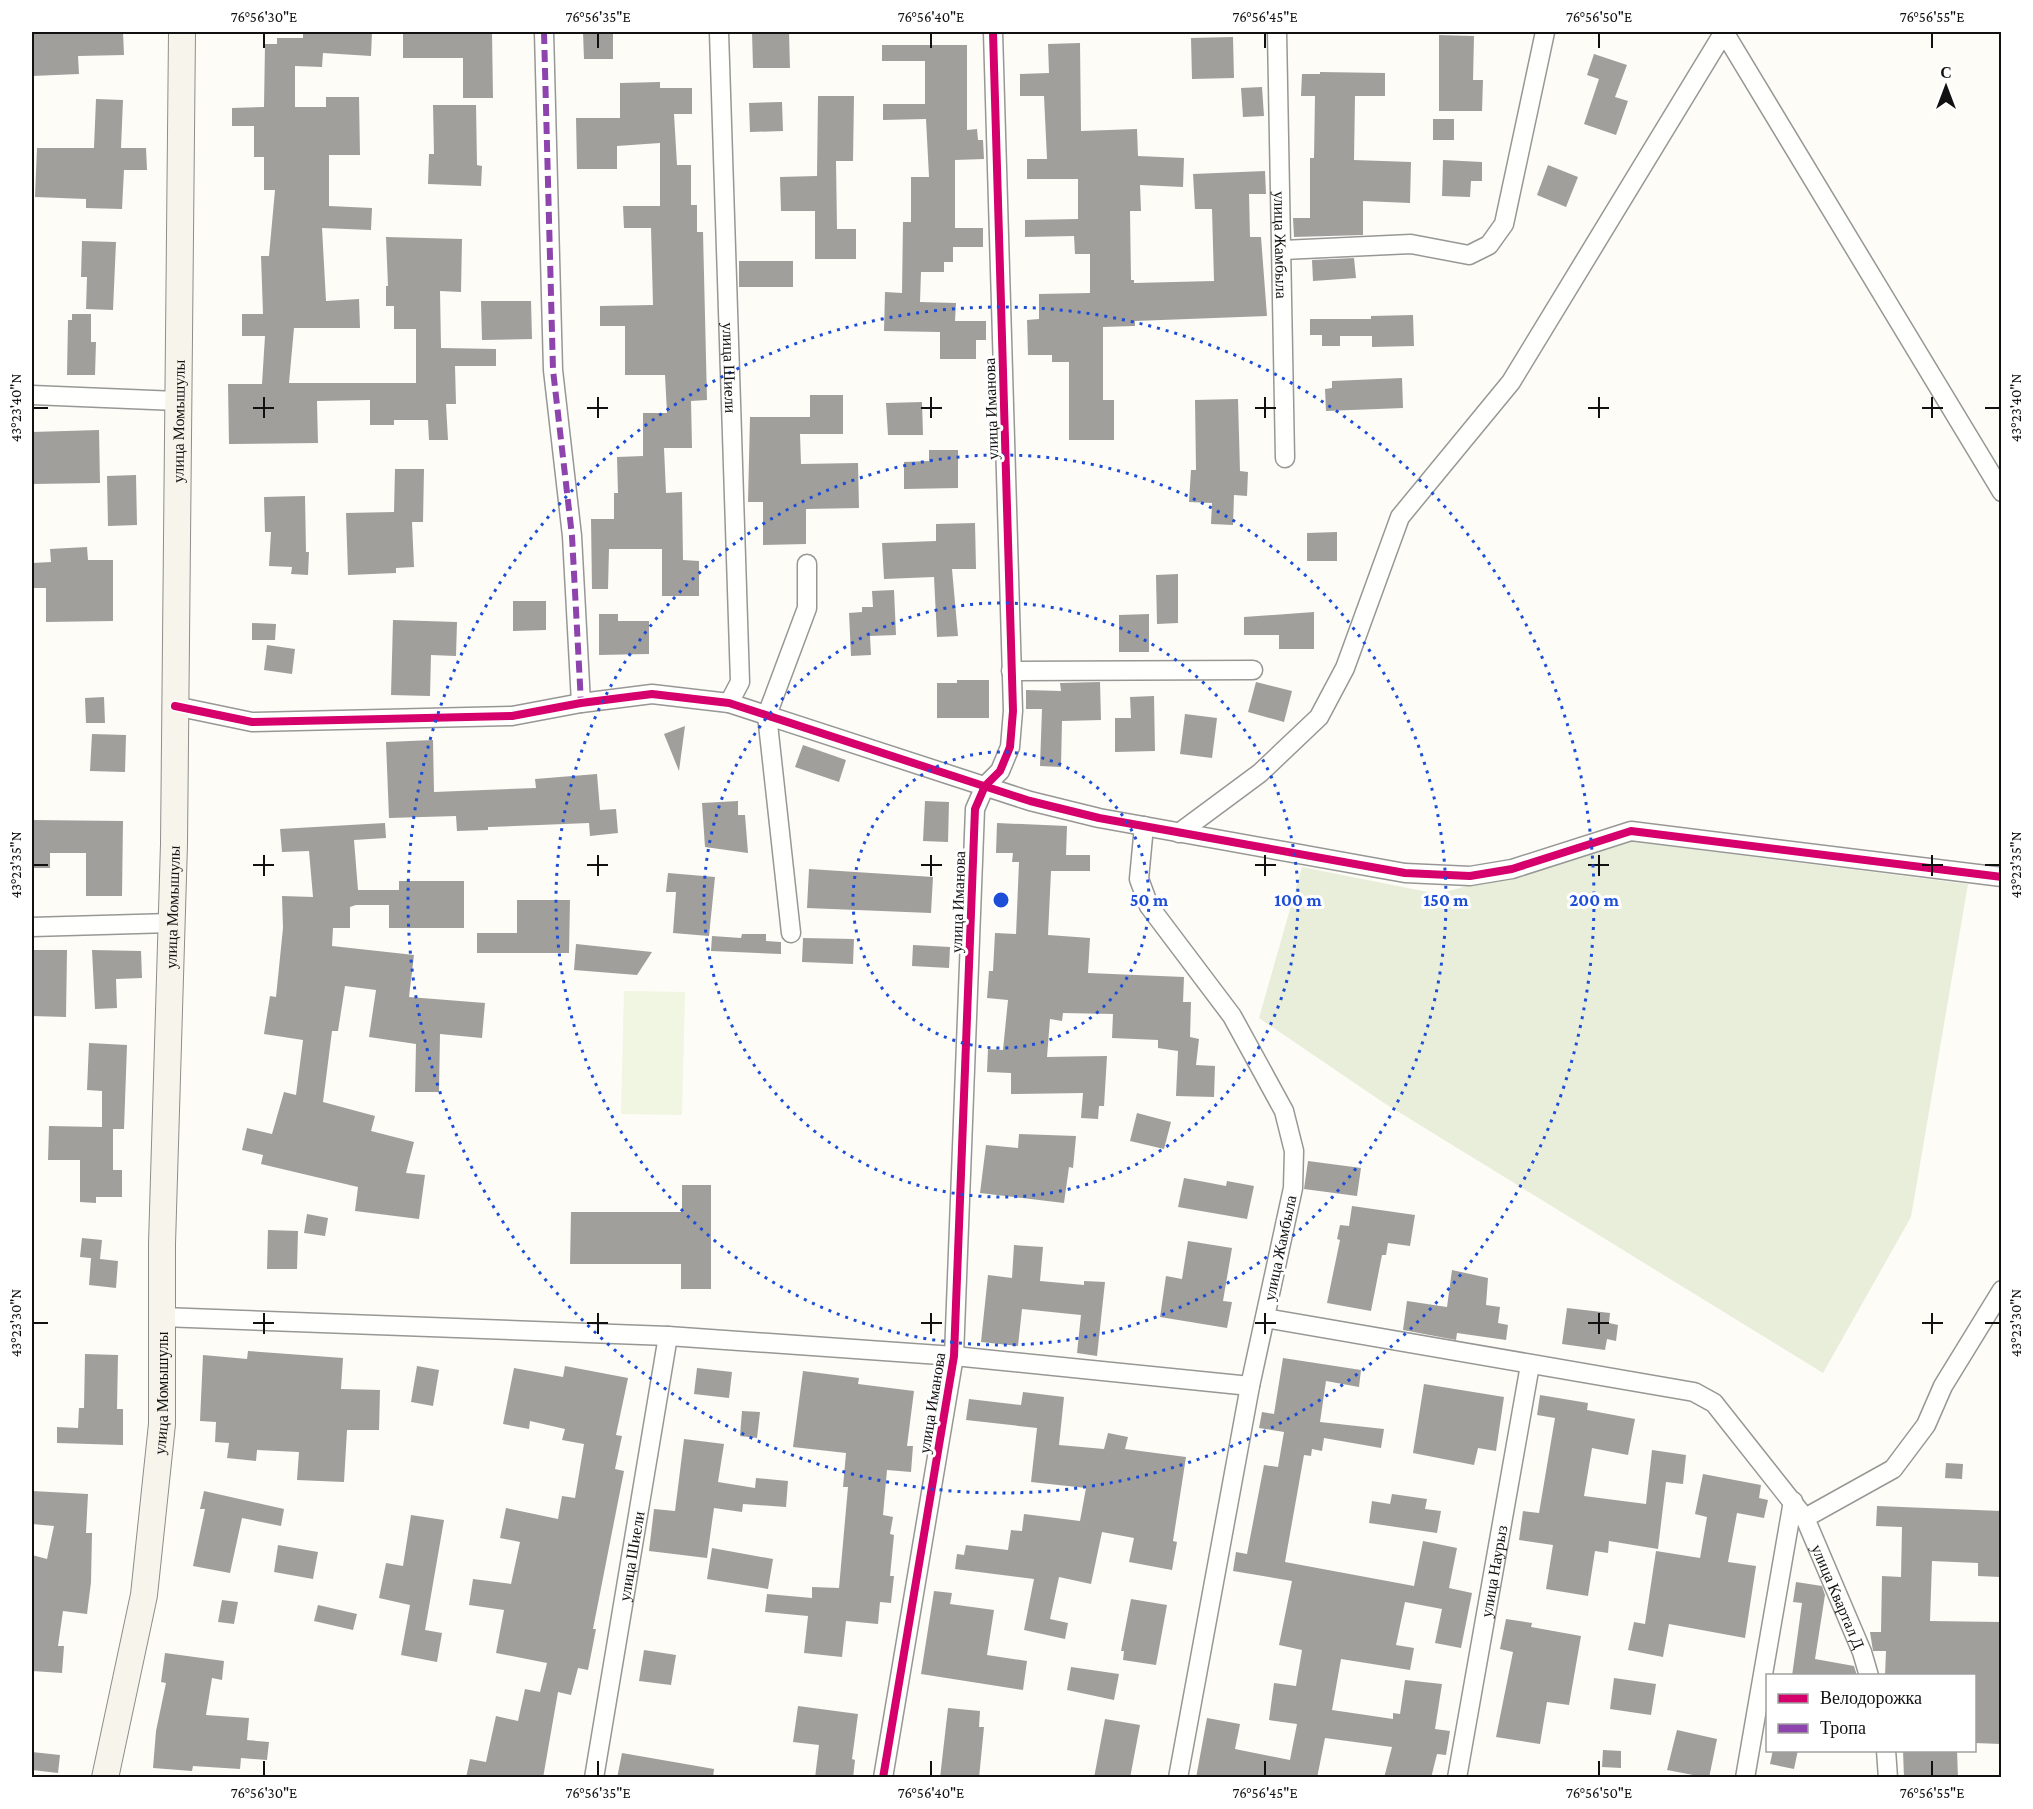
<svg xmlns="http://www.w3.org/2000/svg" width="2033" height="1809" viewBox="0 0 2033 1809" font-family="'Crimson Pro',serif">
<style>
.cemetery{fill:#e9eedb}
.pitch{fill:#f0f6e1}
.building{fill:#a19f9c}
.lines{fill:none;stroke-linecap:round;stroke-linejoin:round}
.street-casing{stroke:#979795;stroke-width:21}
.secondary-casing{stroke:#8e8d8b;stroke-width:28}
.street{stroke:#fffffe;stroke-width:18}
.secondary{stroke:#f6f4eb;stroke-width:26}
.quiet{stroke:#8e44ad;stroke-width:6;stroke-dasharray:12 6;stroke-linecap:butt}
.cycleway-casing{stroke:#fff;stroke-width:11}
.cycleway{stroke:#d6006c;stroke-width:8}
.ticks{fill:none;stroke:#111;stroke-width:2}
.ring{fill:none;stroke:#1d4ed8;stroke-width:3;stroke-dasharray:3 6}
.labels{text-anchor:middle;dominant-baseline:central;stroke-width:6;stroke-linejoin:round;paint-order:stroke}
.street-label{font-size:16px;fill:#111;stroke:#fff}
.centre{fill:#1d4ed8;stroke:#fff;stroke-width:3}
.ring-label{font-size:18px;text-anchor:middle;font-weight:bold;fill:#1d4ed8;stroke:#fff;stroke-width:6;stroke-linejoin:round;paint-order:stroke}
.neatline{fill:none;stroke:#111;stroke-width:2}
.ticks-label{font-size:15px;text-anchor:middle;fill:#111}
</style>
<rect width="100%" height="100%" fill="#fdfcf7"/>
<path class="cemetery" d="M1626,841L1968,884L1911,1217L1823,1373L1384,1103L1259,1018L1302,867L1438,894Z"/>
<path class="pitch" d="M624,991L685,992L682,1115L621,1114Z"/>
<path class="building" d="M32,32H123L124,55L78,56L79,74L32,76Z
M303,32H372L371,56L323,53L322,67L295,66V107H326V97H359L360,155H329V206L372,208L371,230L322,228L326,301L359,299L360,328H294L289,383H416V329H394V306H386V286H388L386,237L462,239L461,292L440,291L441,348L496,349V366H455L456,404H446L448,440H429L428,420H394V425H370V400L317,401L318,443L229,444L228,384H262L265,336H242V314H263L261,256H269L275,190H264V157H254V126H232V108L264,107L265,44H277V38H303Z
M403,32H492L493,98H463V58H403Z
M583,32H613V59H584Z
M752,32H789L790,68H753Z
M1439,35L1474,36L1473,80H1483L1482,111H1439Z
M1233,37L1234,78L1192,79L1191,38Z
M1080,43L1081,131L1137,129L1138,156L1184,158L1183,187L1140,185L1141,211H1130L1131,280H1134V283L1214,281L1212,209H1195L1193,174L1265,171L1266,194H1249L1250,237H1261L1267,316L1135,321V326L1103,327V400H1114V440H1069V362H1052V355H1028L1027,320L1039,319V294L1090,293V254H1075L1074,236L1025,237V220L1078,219V179H1027V159H1047L1044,96H1020V74L1049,73L1048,44Z
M882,45H967V130L977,129L978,140H983L984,159L955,160V228H983V247H953V262H944V272H921L920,302L956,303L955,321H986V340H976V359H940V332L884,331L885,292L902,293L903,222H911V177H929L926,119L883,120V104H925V61H882Z
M1594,54L1627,65L1615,97L1628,101L1616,135L1584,124L1599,79L1587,75Z
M1320,72L1385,73V96H1355L1354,160L1411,162L1410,203L1363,201V235L1294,237L1293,218H1310V158H1314L1315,96H1301L1302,74H1320Z
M660,82V88H692V114H674L677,165H691V205H697V232H703L707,400L691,401L692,448H664L666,493L682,492L683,560L699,561V596H662V549H609L608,589H592L591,519H614V493H618L617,457L643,456V413H667L665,375H625V326H600V306L653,305L651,228H624L623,206H660V143L617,146V169H577L576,118H620V83Z
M1262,87L1264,116L1243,117L1241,88Z
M818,96H854L853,161H836L837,229H856V259H815V211H781L780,177L817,176Z
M96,99L123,100L121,148H146L147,170H124L122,209L86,208V199L35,197L37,148H94Z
M782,102L783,131L750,132L749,103Z
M433,105H476L477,165L482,166L481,186L428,184L429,154H434Z
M1433,119H1454V140H1433Z
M1443,160L1482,162V181H1471L1470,197L1442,196Z
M1548,165L1578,177L1566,207L1537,195Z
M82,241L116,242L113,310L86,309L87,277H81Z
M1354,258L1356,278L1313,281L1312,260Z
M739,261H793V287H739Z
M481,301H531L532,339L482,340Z
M72,314H91V342H96L95,375H67L68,320H72Z
M1413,315L1414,346L1372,347V336H1340V346H1322V335H1310V319H1371V316Z
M1402,378L1403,408L1326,411L1325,389L1332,388V381Z
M810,395H843V434H800L801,464L858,463L859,508L806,509V544L763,545V502H748L750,417H810Z
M1238,399L1240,471L1248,472L1247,496L1234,495L1233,525L1211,524L1212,503L1189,502L1191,470H1196L1195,400Z
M922,402L923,435H888L886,403Z
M99,430L100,483L32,484V432Z
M929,450H958V488L904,489V462L929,461Z
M395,469H424L423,522H412L414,567L396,568V573L348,575L346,513L394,512Z
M136,475L137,525L108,526L107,476Z
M305,496L306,552H309L308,575L291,574L292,567L269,566L271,532H265L264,497Z
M975,523L976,569H952L958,636L937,637L934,577L884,579L882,543L936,541V524Z
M1337,532V561H1307V533Z
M87,547L88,560H113V621L46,622V588H32V563L51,562L50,549Z
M1178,574V623L1157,624L1156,575Z
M894,590L896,635L870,636L871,655L851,656L849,613L862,612V607H873L872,591Z
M513,601H546V630L513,631Z
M1314,612V649H1279V635H1244V617Z
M599,614H618V621H649V654L599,655Z
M1149,614V652H1119V615Z
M393,620L457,622L456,656L431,655L430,696L391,695Z
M252,623L276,624L275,640H252Z
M267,645L295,649L292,674L264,670Z
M957,680H989V718H937V683H957Z
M1100,682L1101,720L1062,721L1061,767L1040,766L1042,709H1026V690L1061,691L1060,683Z
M1256,682L1292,691L1284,722L1248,712Z
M1154,696L1155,751L1115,752V718H1131L1130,697Z
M104,697L105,723H86L85,698Z
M1185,714L1217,718L1212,758L1180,754Z
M685,726L679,771L664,734Z
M92,734L126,735L125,772L90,771Z
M433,740L434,792L536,788L535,779L597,774L600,810L616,809L618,833L590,836L589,823L488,827V830L457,831L456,816L389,818L386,742Z
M803,745L846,760L839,782L795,767Z
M738,801V815H745L748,853L705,847L702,803Z
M925,801L949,802L948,842L923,841Z
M32,820L123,821L122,896H86V853H50V868H32Z
M385,823L386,838L354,840L358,890H399V881H464V928H389V905H356L350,907V928H333L332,946L414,955L409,997L485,1003L482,1038L440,1034L439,1092H415L416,1044L369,1037L376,990L345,986L338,1031H332L323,1102L375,1116L371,1131L414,1142L406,1173L425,1175L419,1219L355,1211L358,1187L261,1164L263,1155L242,1150L247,1128L272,1134L284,1092L296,1095L303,1040L264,1034L270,996L276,997L283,928L282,896L313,897L309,851L282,852L280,829Z
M997,823L1067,826L1066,855H1090V871H1051L1048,935L1090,938L1088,973L1184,977L1183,1002H1191L1190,1037L1199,1039L1196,1065L1215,1066L1214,1097L1176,1096L1178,1051L1158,1048V1040L1112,1038L1113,1014L1063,1013L1062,1021L1050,1019L1047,1057L1107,1056L1104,1106H1099L1098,1119L1081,1118L1083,1093L1011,1094V1073L987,1072L988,1049L1003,1050L1008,1000L987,998L989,971H993L995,933L1016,934L1019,862H1012L1013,853H996Z
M809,869L933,877L931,913L807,908Z
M668,873L715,877L709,936L673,933L676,892H666Z
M517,900H570L569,953H477V933H517Z
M742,934H766V941L781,942V954L711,951L712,936L741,938Z
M803,938L854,939L853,964L802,962Z
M576,944L652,952L637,975L574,970Z
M913,945L950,947L949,968L912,966Z
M32,950H67L66,1017L32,1016Z
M92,950L141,951L142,978L116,979L117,1008L95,1009Z
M89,1043L127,1045L124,1129H113V1170H122V1197H96V1203L80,1202V1160H48L49,1126L102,1127V1091L87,1090Z
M1137,1113L1171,1122L1164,1149L1130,1141Z
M1019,1134L1076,1136L1073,1168L1069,1167L1064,1203L980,1193L986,1145L1018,1148Z
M1308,1161L1361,1168L1357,1196L1304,1189Z
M1184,1178L1226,1186L1227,1181L1254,1186L1247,1219L1178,1207Z
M682,1185H711V1289H681V1264H570L571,1212H682Z
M1352,1206L1415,1215L1410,1246L1388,1243L1386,1255H1382L1371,1311L1327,1303L1340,1240L1337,1239L1340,1225L1349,1226Z
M307,1214L328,1218L325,1236L304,1233Z
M268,1230L298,1231L297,1269H267Z
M82,1238L102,1240L100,1259L80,1257Z
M1188,1241L1232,1248L1223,1301L1232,1302L1227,1328L1160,1317L1166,1276L1182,1279Z
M1014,1245L1043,1247L1040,1281L1084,1285V1281L1105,1282L1097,1356L1077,1353L1081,1315L1022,1309L1018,1346L981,1342L988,1275L1012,1278Z
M91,1258L118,1261L116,1288L89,1285Z
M1452,1270L1488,1278L1486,1305L1500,1307L1498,1323L1508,1325L1506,1340L1457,1333L1456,1340L1403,1330L1407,1301L1447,1307Z
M1567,1308L1610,1313L1609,1323L1618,1325L1616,1341L1607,1339L1605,1350L1562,1344Z
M248,1351L343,1358L341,1389L380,1390L379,1430H347L344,1482L297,1480L299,1452L257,1450L256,1461L227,1458L229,1443L215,1442L216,1422L200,1421L203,1355L247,1359Z
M85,1354L118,1355L117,1409H123V1445L57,1443V1427L78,1428L79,1408H84Z
M1283,1358L1361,1370L1359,1387L1326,1381L1320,1422L1384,1429L1381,1448L1324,1438L1322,1451L1312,1449L1311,1456L1304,1455L1285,1562L1414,1586L1423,1541L1457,1548L1449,1588L1472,1593L1461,1648L1435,1643L1442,1609L1405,1602L1396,1645L1414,1648L1410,1670L1341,1659L1332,1710L1393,1719V1713L1400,1714L1405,1680L1442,1684L1435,1729L1450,1731L1446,1755L1437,1754L1431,1778H1384L1392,1747L1325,1738L1317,1778H1196L1207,1718L1240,1724L1235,1749L1290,1760L1297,1724L1269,1720L1274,1683L1296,1686L1302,1650L1279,1645L1292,1581L1233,1571L1236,1552L1247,1554L1264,1465L1278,1467L1284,1432L1259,1428L1262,1412L1274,1414Z
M417,1366L439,1370L433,1406L411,1402Z
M565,1366L628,1378L616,1435L622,1436L615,1469L624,1471L593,1629H596L588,1670L578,1668L571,1695L558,1692L543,1778H466L470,1759L486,1762L496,1716L518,1721L525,1689L540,1692L547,1663L496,1653L504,1610L469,1605L473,1579L511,1584L520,1542L500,1538L506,1508L558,1519L562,1496L575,1498L584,1444L562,1440L565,1429L530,1421L529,1429L503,1424L514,1368L563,1377Z
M697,1368L732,1372L729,1398L694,1394Z
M803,1371L859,1378L858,1384L914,1391L907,1446H913L911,1472L887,1470L883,1515L893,1517L890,1534L894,1535L890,1576H894L891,1603L880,1602L878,1624L846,1621L842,1657L804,1653L808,1616L765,1612L767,1594L812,1598V1587L839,1588L848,1487H843L846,1453L793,1447Z
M1424,1384L1504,1397L1496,1451L1478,1448L1474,1465L1413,1453Z
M1023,1392L1064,1397L1059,1445L1104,1449L1108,1433L1128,1437L1125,1449L1186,1457L1173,1541L1177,1542L1172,1570L1129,1562L1134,1538L1102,1532L1091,1584L1059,1577L1050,1619L1068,1623L1065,1639L1024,1630L1034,1579L955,1569L957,1554L964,1555L966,1545L1008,1550L1011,1530L1022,1531L1024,1514L1080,1521L1086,1488L1031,1482L1037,1428L966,1420L969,1399L1021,1405Z
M1540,1395L1588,1403L1587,1410L1635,1419L1628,1455L1592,1448L1584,1496L1646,1504L1652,1450L1686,1455L1683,1484L1666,1482L1658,1549L1609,1541L1608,1553L1595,1551L1588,1596L1546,1589L1553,1545L1519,1540L1523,1511L1539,1513L1555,1418L1537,1415Z
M742,1411L760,1412L757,1438L740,1436Z
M684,1439L724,1444L718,1482L755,1488L756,1478L788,1481L786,1507L743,1504L742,1512L714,1508L707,1558L649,1551L654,1509L675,1511Z
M1946,1463L1963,1464L1962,1479L1945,1478Z
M1703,1474L1761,1485L1759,1498L1768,1500L1764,1518L1737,1513L1728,1562L1756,1566L1745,1638L1669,1624L1663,1657L1628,1650L1634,1622L1645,1624L1656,1551L1700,1558L1707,1517L1695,1514Z
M32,1491L88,1494L86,1533H92L91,1582L87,1614L63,1611L58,1646H64L62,1673L32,1671V1555L47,1559L54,1526L32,1524Z
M204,1491L284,1509L281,1526L242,1518L230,1573L193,1566L205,1509H200Z
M1392,1494L1427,1499L1425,1509L1441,1511L1437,1533L1369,1523L1372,1501L1390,1504Z
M1877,1506L2001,1511L2000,1577L1978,1576V1563L1932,1561L1930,1621L2001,1622V1744L1974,1743V1676H1885L1886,1651H1873L1870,1632H1881L1882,1576L1901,1577L1902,1527L1876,1526Z
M411,1515L444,1520L425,1630L442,1633L437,1662L401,1655L410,1605L379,1598L386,1563L403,1566Z
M278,1545L318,1552L313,1579L274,1572Z
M712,1548L773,1559L768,1589L707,1579Z
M1796,1582L1822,1586L1825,1595L1815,1659L1854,1666L1857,1676H1792L1802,1603L1793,1602Z
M934,1591L952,1593L950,1604L994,1610L987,1655L1027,1661L1023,1690L921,1674Z
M1131,1599L1167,1605L1156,1665L1123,1660L1124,1651H1121Z
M222,1600L238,1602L234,1624L218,1622Z
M318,1605L357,1614L353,1630L314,1621Z
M1506,1619L1532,1623L1531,1627L1581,1636L1569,1705L1547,1702L1540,1744L1496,1737L1513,1652L1500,1649Z
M644,1650L676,1655L671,1685L639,1681Z
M165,1653L224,1661L222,1680L212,1678L206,1715L249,1718L247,1740L269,1742L267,1760L241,1758L240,1769L193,1766L192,1771L153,1768L156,1731L166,1683L161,1682Z
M1071,1667L1119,1674L1114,1700L1067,1690Z
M1614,1678L1656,1684L1651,1715L1610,1709Z
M798,1706L858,1714L852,1759L855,1760L853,1778H815L819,1745L793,1742Z
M948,1708L980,1711L979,1727H984L979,1778H940Z
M1105,1719L1140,1725L1130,1778H1094Z
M1677,1730L1717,1739L1709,1778L1667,1770Z
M1603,1750L1621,1751V1768L1602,1767Z
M1773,1750H1798L1794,1769L1770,1764Z
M1903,1750H1957L1958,1778H1904Z
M32,1752L60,1755L58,1773L32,1770Z
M622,1753L714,1769L713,1778H617Z"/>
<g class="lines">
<defs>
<g id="street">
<path d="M544,32L553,370L572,536L581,703"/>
<path id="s1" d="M719,32L740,682L729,703"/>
<path id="s2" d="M1277,32L1285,458"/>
<path d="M1724,32L2002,492"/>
<path d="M1283,250L1411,244L1469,255L1489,245L1504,224L1545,32"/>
<path d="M32,395L177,401"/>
<path d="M1011,671L1253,670"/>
<path d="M175,706L252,722L512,716L581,703L652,694L729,703L1030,801L1099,818L1405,873L1470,876L1512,869L1631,831L2002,877"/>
<path d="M1144,826L1139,879L1149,906L1232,1016L1284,1111L1294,1151L1293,1188L1250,1386L1178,1778"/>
<path d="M1179,833L1260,773L1319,717L1345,668L1400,517L1511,382L1724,32"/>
<path d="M32,927L171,923"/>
<path d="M791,933L767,715L807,608V564"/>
<path d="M162,1317L668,1336L954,1356L1250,1386"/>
<path id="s3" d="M1265,1318L1694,1392L1714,1403L1805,1518L1862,1652L1869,1676"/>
<path d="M1805,1518L1893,1469L1926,1425L1943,1386L2002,1290"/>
<path d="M1886,1750L1888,1778"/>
<path id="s4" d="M594,1778L668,1336"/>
<path d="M883,1778L954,1356L975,809L985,786L1000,771L1010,747L1013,711L993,32"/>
<path id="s5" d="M1457,1778L1530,1365"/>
<path d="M1745,1778L1793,1501"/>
</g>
<g id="secondary">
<path id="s6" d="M105,1778L144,1595L162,1424V1244L174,844L182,32"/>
</g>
</defs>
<use href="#street" class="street-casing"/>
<use href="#secondary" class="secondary-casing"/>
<use href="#street" class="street"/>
<use href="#secondary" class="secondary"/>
<path class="quiet" d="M544,32L553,370L572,536L581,703"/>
<defs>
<path id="cycleway" d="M175,706L252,722L512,716L581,703L652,694L729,703L1030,801L1099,818L1405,873L1470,876L1512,869L1631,831L2002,877
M883,1778L954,1356L975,809L985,786L1000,771L1010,747L1013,711L993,32"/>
</defs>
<use href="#cycleway" class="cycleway-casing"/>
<use href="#cycleway" class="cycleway"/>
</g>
<path class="ticks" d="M264,33V48M598,33V48M931,33V48M1265,33V48M1599,33V48M1932,33V48M264,397V418M598,397V418M931,397V418M1265,397V418M1599,397V418M1932,397V418M33,408H48M253,408H274M587,408H608M921,408H942M1255,408H1276M1588,408H1609M1922,408H1943M1985,408H2000M264,855V876M598,855V876M931,855V876M1265,855V876M1599,855V876M1932,855V876M33,865H48M253,865H274M587,865H608M921,865H942M1255,865H1276M1588,865H1609M1922,865H1943M1985,865H2000M264,1313V1334M598,1313V1334M931,1313V1334M1265,1313V1334M1599,1313V1334M1932,1313V1334M33,1323H48M253,1323H274M587,1323H608M921,1323H942M1255,1323H1276M1588,1323H1609M1922,1323H1943M1985,1323H2000M264,1761V1776M598,1761V1776M931,1761V1776M1265,1761V1776M1599,1761V1776M1932,1761V1776"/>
<g class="ring">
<circle cx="1001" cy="900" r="148"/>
<circle cx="1001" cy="900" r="297"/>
<circle cx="1001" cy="900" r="445"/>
<circle cx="1001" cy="900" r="593"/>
</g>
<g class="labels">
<g class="street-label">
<text stroke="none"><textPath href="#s2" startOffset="213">улица Жамбыла</textPath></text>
<text stroke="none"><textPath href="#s1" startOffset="336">улица Шиели</textPath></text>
<text transform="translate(991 409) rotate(-92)">улица Иманова</text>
<text stroke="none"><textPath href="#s6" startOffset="1362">улица Момышулы</textPath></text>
<text transform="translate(958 902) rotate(-88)">улица Иманова</text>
<text stroke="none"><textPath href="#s6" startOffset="876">улица Момышулы</textPath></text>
<text transform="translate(1280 1248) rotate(-78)">улица Жамбыла</text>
<text stroke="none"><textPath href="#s6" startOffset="390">улица Момышулы</textPath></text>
<text transform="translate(932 1403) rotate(-81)">улица Иманова</text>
<text stroke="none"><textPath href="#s4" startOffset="225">улица Шиели</textPath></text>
<text stroke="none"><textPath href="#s5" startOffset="210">улица Наурыз</textPath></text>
<text stroke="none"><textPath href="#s3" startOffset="690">улица Квартал Д</textPath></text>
</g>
</g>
<circle cx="1001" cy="900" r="9" class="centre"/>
<g class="ring-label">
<text x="1149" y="906">50 m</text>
<text x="1298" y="906">100 m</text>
<text x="1446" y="906">150 m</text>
<text x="1594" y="906">200 m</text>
</g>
<rect width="2033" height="1809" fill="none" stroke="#ffffff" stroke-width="66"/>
<rect x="1766" y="1674" width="210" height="78" fill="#ffffff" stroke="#a0a0a0" stroke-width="1.5"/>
<rect x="1778" y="1694" width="30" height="9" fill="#d6006c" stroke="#a0a0a0" stroke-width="1.5"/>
<text x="1820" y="1704" font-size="18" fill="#111111">Велодорожка</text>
<rect x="1778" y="1724" width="30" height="9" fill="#8e44ad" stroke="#a0a0a0" stroke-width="1.5"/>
<text x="1820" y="1734" font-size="18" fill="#111111">Тропа</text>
<g transform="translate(1946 87)" stroke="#ffffff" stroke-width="4.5" paint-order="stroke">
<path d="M0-4.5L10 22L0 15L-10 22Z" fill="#111111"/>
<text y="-9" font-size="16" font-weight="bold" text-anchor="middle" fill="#111111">С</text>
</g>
<rect x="33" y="33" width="1967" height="1743" class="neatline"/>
<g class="ticks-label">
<text x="264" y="22">76°56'30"E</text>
<text x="598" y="22">76°56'35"E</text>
<text x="931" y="22">76°56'40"E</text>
<text x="1265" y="22">76°56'45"E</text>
<text x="1599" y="22">76°56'50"E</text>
<text x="1932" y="22">76°56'55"E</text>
<text transform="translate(16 408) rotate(-90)" y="5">43°23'40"N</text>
<text transform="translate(2016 408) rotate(-90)" y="5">43°23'40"N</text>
<text transform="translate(16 865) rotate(-90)" y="5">43°23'35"N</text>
<text transform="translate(2016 865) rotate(-90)" y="5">43°23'35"N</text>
<text transform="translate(16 1323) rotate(-90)" y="5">43°23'30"N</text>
<text transform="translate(2016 1323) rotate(-90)" y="5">43°23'30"N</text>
<text x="264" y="1798">76°56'30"E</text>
<text x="598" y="1798">76°56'35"E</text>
<text x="931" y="1798">76°56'40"E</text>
<text x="1265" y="1798">76°56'45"E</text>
<text x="1599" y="1798">76°56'50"E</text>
<text x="1932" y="1798">76°56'55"E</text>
</g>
</svg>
